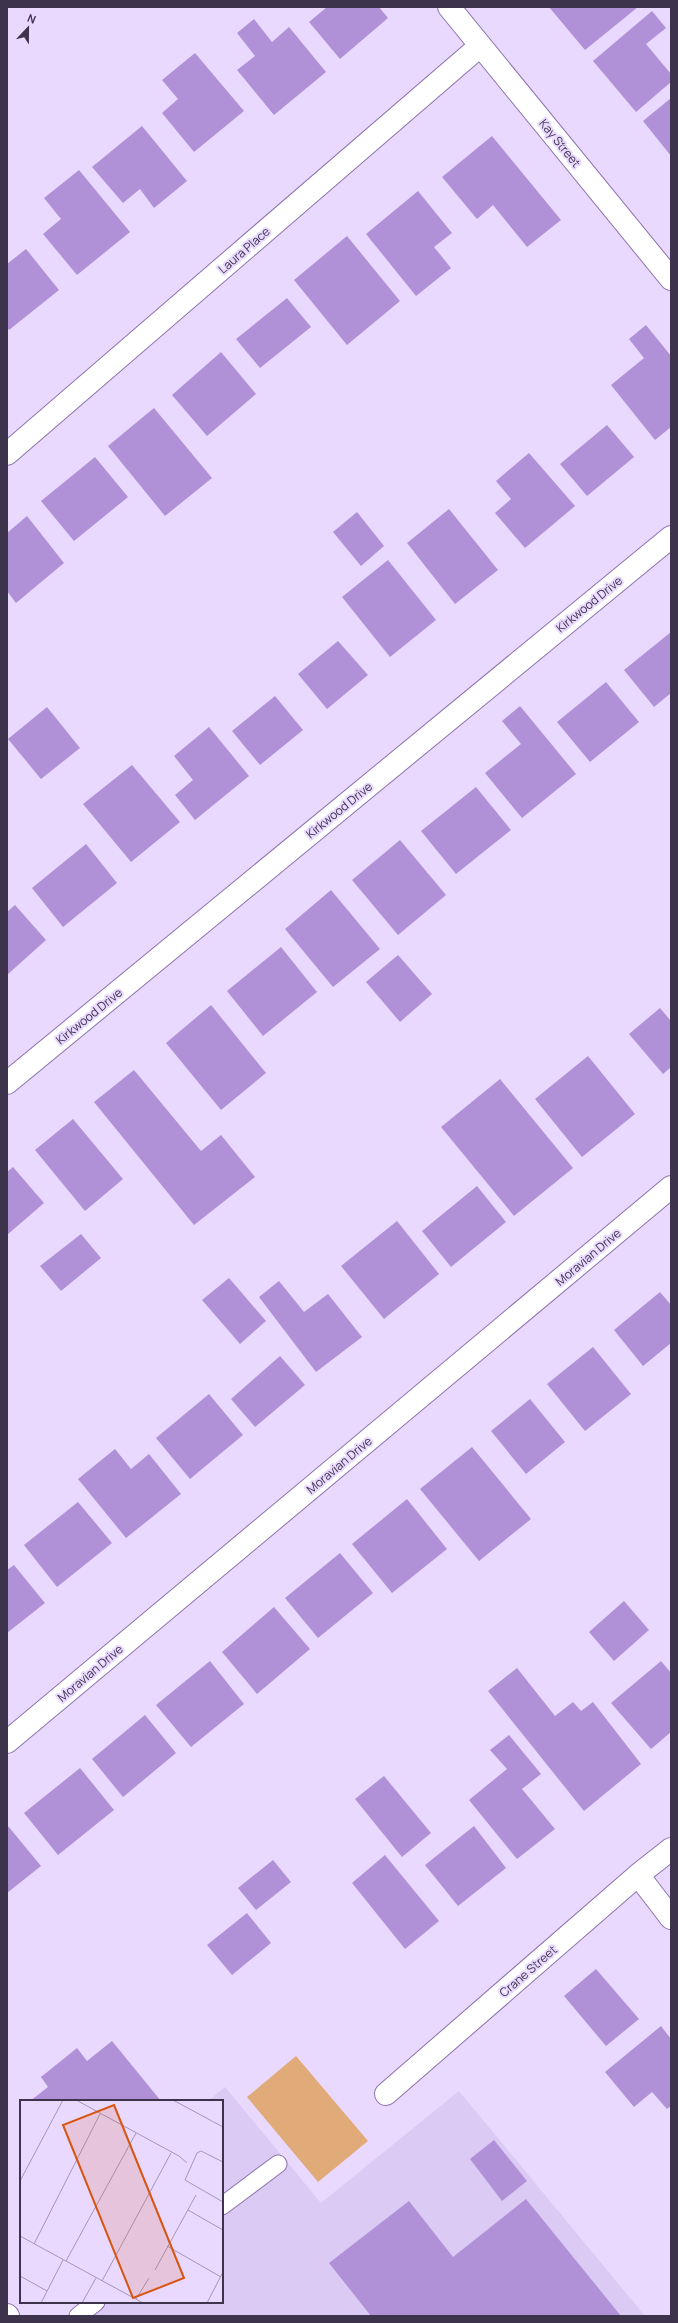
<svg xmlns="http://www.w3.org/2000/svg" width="678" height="2323" viewBox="0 0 678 2323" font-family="Manrope,sans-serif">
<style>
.built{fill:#dbcaf4}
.green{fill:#e0ab78}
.building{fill:#b091d8}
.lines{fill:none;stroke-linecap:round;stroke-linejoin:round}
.service-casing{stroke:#8d73ad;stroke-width:19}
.minor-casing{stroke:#8d73ad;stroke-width:24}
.secondary-casing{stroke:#8d73ad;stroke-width:24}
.service{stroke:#fff;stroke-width:17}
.minor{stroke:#fff;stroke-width:22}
.secondary{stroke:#fff;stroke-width:22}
.labels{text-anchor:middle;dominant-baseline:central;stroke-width:4;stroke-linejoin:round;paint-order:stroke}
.street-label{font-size:12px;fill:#3e334c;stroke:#e9d9ff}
.inset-road{fill:none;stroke:#a597b7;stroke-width:1}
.view{fill:#d75512;fill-opacity:0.15;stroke:#d75512;stroke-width:2}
.inset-edge{fill:none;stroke:#3e334c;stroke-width:2}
</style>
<rect width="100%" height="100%" fill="#e9d9ff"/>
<path class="built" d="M225,2087L321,2203L459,2091L645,2316H92L80,2302H222V2101H208Z"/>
<path class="green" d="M296,2056L368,2141L318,2182L247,2097Z"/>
<path class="building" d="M327,7H379L388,18L340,59L309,22Z
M549,7H638L585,50Z
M652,11L666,28L646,44L671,74V82L636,112L593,61Z
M254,19L272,42L289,27L326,72L274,115L237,70L255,56L237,33Z
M195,53L244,111L194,152L162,113L178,99L162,80Z
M671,98V156L643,121Z
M142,126L187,181L154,208L140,189L123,203L92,167Z
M492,136L561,220L527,247L493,205L477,219L442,177Z
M79,170L130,232L77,275L43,234L61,219L44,198Z
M418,191L452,233L434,247L451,268L416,296L366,234Z
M347,236L400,301L347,345L294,280Z
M26,249L59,290L9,330L7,327V264Z
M287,298L311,327L260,368L236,339Z
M646,325L671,356V427L655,440L611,385L644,358L629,339Z
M221,352L256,394L207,436L172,395Z
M154,408L212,478L165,516L108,446Z
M607,425L634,457L587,496L560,464Z
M529,453L575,506L525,548L495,513L511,499L496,481Z
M95,457L128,497L74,541L41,501Z
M449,509L498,570L455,604L407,543Z
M357,512L384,546L361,566L333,532Z
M27,516L64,563L16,603L7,591V533Z
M388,560L436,620L390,657L342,597Z
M671,632V693L654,707L624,670Z
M338,641L368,675L327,709L298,674Z
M606,682L639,722L590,762L557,722Z
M275,696L303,730L260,765L232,731Z
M520,706L576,774L522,818L485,773L521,744L502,721Z
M47,707L80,748L41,779L8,739Z
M209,727L249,776L195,820L175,795L193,780L174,756Z
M132,765L180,822L131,862L83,804Z
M476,787L511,830L456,874L421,831Z
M400,840L446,895L398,935L352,880Z
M86,844L117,883L63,927L32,888Z
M331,890L380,949L333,987L285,929Z
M15,905L46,940L7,975V912Z
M281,947L317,992L263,1036L227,991Z
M398,955L432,994L400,1022L366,982Z
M211,1005L266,1073L221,1110L166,1043Z
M660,1008L671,1021V1067L663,1074L629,1034Z
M588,1056L635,1114L582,1157L535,1099Z
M134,1070L201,1151L221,1135L255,1177L194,1225L94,1102Z
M500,1079L573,1168L514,1216L441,1127Z
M73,1119L123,1179L85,1211L35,1150Z
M13,1167L44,1203L7,1235V1172Z
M477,1186L506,1222L451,1267L422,1231Z
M397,1221L439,1274L384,1319L341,1266Z
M81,1234L101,1258L61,1291L40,1266Z
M229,1278L266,1321L240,1344L202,1300Z
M279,1281L304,1312L328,1294L362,1337L316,1372L259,1297Z
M660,1292L671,1305V1343L643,1366L614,1330Z
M593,1347L631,1394L585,1431L547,1384Z
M280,1356L305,1385L255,1427L231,1399Z
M209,1394L243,1435L190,1479L156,1438Z
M530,1399L565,1442L526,1474L491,1431Z
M472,1447L531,1519L479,1561L420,1489Z
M115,1449L131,1469L149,1454L181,1494L126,1538L78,1479Z
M407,1499L447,1549L392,1593L352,1544Z
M78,1502L112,1543L57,1587L24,1545Z
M340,1553L373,1593L318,1638L285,1598Z
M14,1565L45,1603L7,1633V1570Z
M624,1601L649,1630L614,1661L589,1632Z
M274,1607L310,1649L257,1694L222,1652Z
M210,1661L244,1704L191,1747L156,1705Z
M661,1661L671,1673V1732L651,1749L611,1703Z
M517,1668L555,1716L573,1702L581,1711L593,1702L641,1764L584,1811L488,1691Z
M145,1715L176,1753L123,1797L92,1759Z
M509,1735L541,1774L522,1789L555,1829L517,1859L469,1800L507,1769L490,1750Z
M80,1768L114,1810L58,1855L24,1813Z
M384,1776L431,1833L402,1857L355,1799Z
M8,1826L41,1866L7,1893V1827Z
M474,1826L506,1868L458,1906L425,1865Z
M385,1855L439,1921L405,1949L352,1883Z
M273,1860L291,1882L256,1910L238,1888Z
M247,1913L271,1943L232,1975L207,1945Z
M596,1969L639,2019L606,2046L564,1996Z
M661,2026L671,2039V2106L667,2109L652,2092L634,2107L605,2072Z
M112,2041L161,2101H30L48,2087L41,2077L77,2048L87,2061Z
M494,2140L527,2181L502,2201L470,2159Z
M526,2199L621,2316H371L329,2263L409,2201L453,2257Z"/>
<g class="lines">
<defs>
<path id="service" d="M222,2206L278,2164
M78,2316L96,2302"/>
<path id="minor" d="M449,7L671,279
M7,454L480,46
M7,1083L671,537
M7,1742L671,1187
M638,1875L671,1918
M386,2094L638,1875L671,1849"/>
<path id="secondary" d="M7,2315L8,2316"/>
</defs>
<use href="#service" class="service-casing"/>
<use href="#minor" class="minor-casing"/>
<use href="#secondary" class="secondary-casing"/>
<use href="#service" class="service"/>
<use href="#minor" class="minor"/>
<use href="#secondary" class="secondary"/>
</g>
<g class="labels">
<g class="street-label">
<text transform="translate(560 143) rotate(51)">Kay Street</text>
<text transform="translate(244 250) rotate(-41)">Laura Place</text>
<text transform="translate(589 604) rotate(-39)">Kirkwood Drive</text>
<text transform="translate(339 810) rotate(-39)">Kirkwood Drive</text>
<text transform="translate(89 1016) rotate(-39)">Kirkwood Drive</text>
<text transform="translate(588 1257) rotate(-40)">Moravian Drive</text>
<text transform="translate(339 1465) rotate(-40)">Moravian Drive</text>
<text transform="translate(90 1673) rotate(-40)">Moravian Drive</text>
<text transform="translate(528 1971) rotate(-41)">Crane Street</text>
</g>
</g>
<g transform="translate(20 2100)">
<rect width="203" height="203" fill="#e9d9ff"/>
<path class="inset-road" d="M56,0L159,56L167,63M153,0L203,27M203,62L181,51L177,53L165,80L203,102M0,81L43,0M168,110L203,130M0,136L123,203M14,144L80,14M147,146L201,177M46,161L116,33M135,170L176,95M0,176L27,191M82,181L151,53M116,199L129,178M21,203L43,160M62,203L76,178M187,203L203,172"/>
<path class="view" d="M94,5L164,178L113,198L43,25Z"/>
<rect width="203" height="203" class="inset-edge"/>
</g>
<rect width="678" height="2323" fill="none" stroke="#3e334c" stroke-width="16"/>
<g transform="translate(28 28) rotate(22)" stroke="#e9d9ff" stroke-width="3" paint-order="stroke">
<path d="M0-3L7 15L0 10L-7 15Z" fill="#3e334c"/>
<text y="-6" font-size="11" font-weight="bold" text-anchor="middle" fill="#3e334c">N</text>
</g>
</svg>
